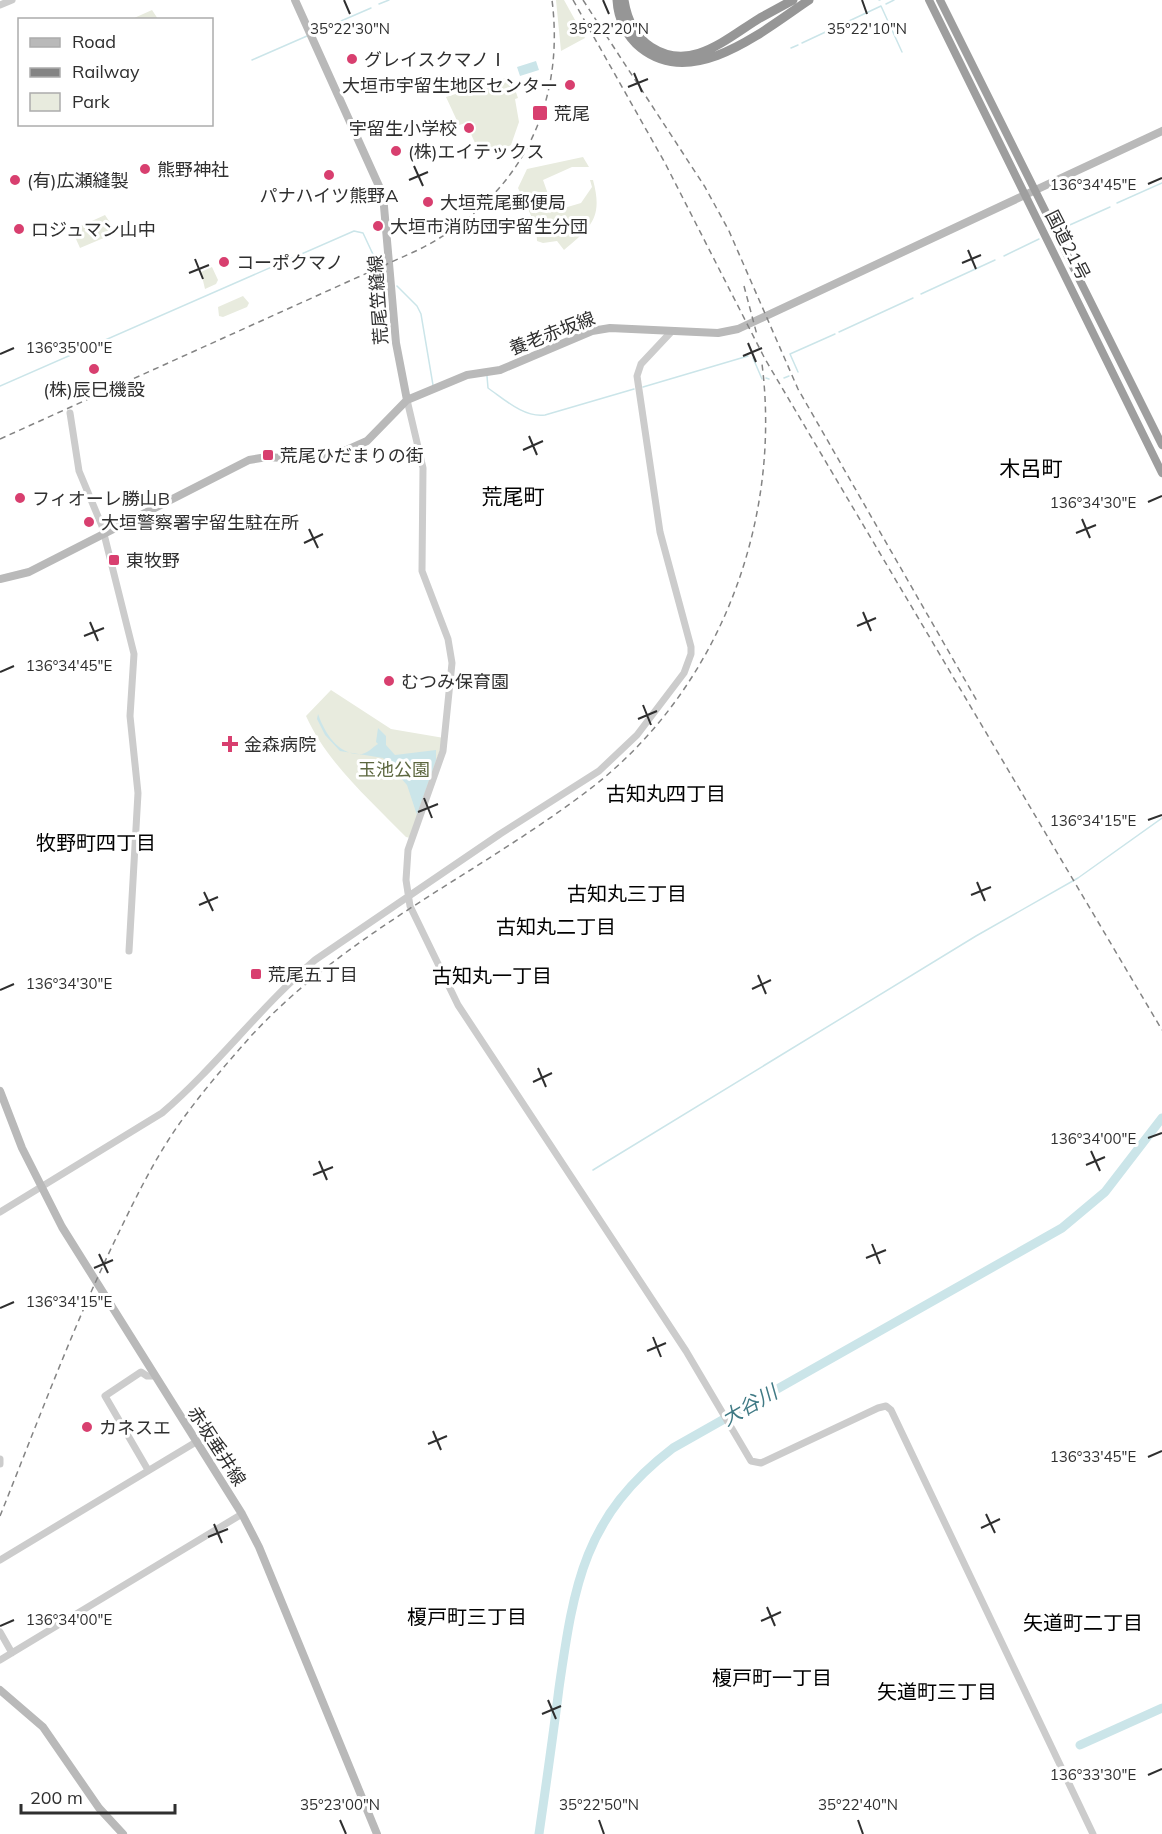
<svg xmlns="http://www.w3.org/2000/svg" width="1162" height="1834" viewBox="0 0 1162 1834" font-family="Mulish,'Noto Sans JP',sans-serif">
<style>
.green{fill:#e8ebde}
.water{fill:#cbe5e9}
.lines{fill:none;stroke-linecap:round;stroke-linejoin:round}
.stream{stroke:#cbe5e9;stroke-width:1.5}
.river{stroke:#cbe5e9;stroke-width:9}
.tertiary{stroke:#ccc;stroke-width:7}
.secondary{stroke:#b9b9b9;stroke-width:8}
.trunk{stroke:#9e9e9e;stroke-width:8}
.motorway{stroke:#969696;stroke-width:9}
.rail{stroke:#848484;stroke-width:1.5;stroke-dasharray:6 4.5;stroke-linecap:butt}
.ticks{fill:none;stroke:#2f2f2f;stroke-width:2}
.poi-dot{fill:#d83f6f;stroke:#fff;stroke-width:2}
.labels{text-anchor:middle;dominant-baseline:central;stroke-width:6;stroke-linejoin:round;paint-order:stroke}
.poi-label{font-size:18px;fill:#2f2f2f;stroke:#fff;text-anchor:start}
.street-label{font-size:18px;fill:#2f2f2f;stroke:#fff}
.park-label{font-size:18px;fill:#5c673f;stroke:#fff}
.neighbourhood-label{font-size:20px;fill:#000;stroke:#fff}
.water-label{font-size:20px;font-style:italic;fill:#407a85;stroke:#fff}
.quarter-label{font-size:21px;fill:#000;stroke:#fff}
.ticks-label{font-size:15px;text-anchor:middle;fill:#2f2f2f;stroke:#fff;stroke-width:6;stroke-linejoin:round;paint-order:stroke}
</style>
<rect width="100%" height="100%" fill="#fff"/>
<path class="green" d="M556,0H564L585,38L561,51Z
M152,10L158,19H132Z
M506,78L512,81L518,98L515,99L519,122L511,145C501,151 492,149 480,154L466,123L459,125L446,97Z
M583,157L589,167H572L543,180L554,211L581,203L592,187L590,180H593C603,217 592,227 564,250L557,241L543,243L537,241L536,226L518,188L527,169Z
M105,215L111,224L106,237L80,248L72,230Z
M212,267L218,280L216,284L205,289L201,272Z
M243,296L249,303L247,307L223,317L219,316L218,307Z
M331,690L391,729L444,738L410,838L406,837C371,801 327,763 306,716Z"/>
<path class="water" d="M536,61L539,70L520,76L517,67Z
M318,714C325,734 339,756 362,754C368,753 374,746 378,744L376,742L378,728L386,736V745L395,755L436,750V760L417,815L407,785L383,758L340,751L325,735L317,719Z"/>
<g class="lines">
<path class="stream" d="M879,0H880
M379,4L389,0
M886,4L894,0
M341,21L371,8
M802,43L881,6L902,52
M791,48L798,45
M252,60L307,36
M1117,203L1162,183
M1063,228L1110,207
M1004,256L1039,239
M397,286L417,306L421,314L433,385
M921,294L995,260
M839,332L913,298
M753,358L762,379
M798,372L790,354L835,334
M487,376L488,388C504,399 524,418 545,415L634,389
M766,378L769,379
M784,378L789,376
M0,386L354,231L363,233L378,265
M643,387L748,356
M593,1170L976,936L1078,878L1162,818"/>
<path class="river" d="M1080,1745L1162,1708
M539,1834C546,1785 553,1737 559,1688C574,1584 584,1516 673,1448L1062,1228L1105,1192L1162,1118"/>
<path class="tertiary" d="M0,5L12,0
M407,400L423,468L422,571L448,639L452,663L443,751L408,850L406,880L410,906L458,1005L686,1351L751,1461L761,1463L878,1408L886,1406L891,1410L1093,1834
M70,413L79,471L102,526L134,654L130,716L138,793L129,951
M0,1212L162,1113C217,1066 260,1007 315,960L500,834L599,771L637,735L684,673L691,654V647L660,532L637,376L641,364L672,331
M0,1459V1464
M148,1470L105,1396L141,1372L147,1376H153
M0,1560L196,1442
M0,1632L12,1653
M0,1660L242,1514"/>
<path class="secondary" d="M295,0L383,195L396,343L407,400
M0,579L29,572L249,460L267,457L312,460L331,457L367,441L407,400L467,375L500,370L592,331L610,328L718,333L738,329L1162,131
M0,1091L22,1148L62,1227L242,1514L259,1547L377,1834
M0,1690L43,1727L99,1808L123,1834"/>
<path class="trunk" d="M929,0L1162,473
M940,0L1162,445"/>
<path class="motorway" d="M617,0C618,18 626,36 641,48C694,90 764,30 809,0
M624,0C627,19 634,36 651,47C691,73 727,38 760,18C771,12 782,6 793,0"/>
<path class="rail" d="M573,0L665,163L765,359L1162,1030
M583,0L705,187L729,231L798,389L977,701
M744,286L757,335
M0,439L418,250C516,201 566,110 552,0
M0,1516C39,1419 75,1321 121,1228C139,1191 158,1153 182,1120C203,1091 227,1063 251,1036C348,931 479,874 590,789C719,690 782,522 762,364"/>
</g>
<path class="ticks" d="M344,0L350,14M603,0L609,14M862,0L867,14M634,73L642,92M628,87L648,79M414,166L423,186M409,180L428,172M1148,184L1162,178M968,250L976,269M195,259L203,279M962,263L981,255M189,273L209,265M748,343L756,362M0,354L14,348M743,356L762,348M529,436L537,455M523,450L543,441M1148,502L1162,496M1082,519L1090,538M309,529L318,548M1076,533L1096,525M304,543L323,534M863,612L871,631M90,622L98,641M857,626L876,618M84,636L104,628M0,672L14,666M643,705L651,725M638,719L657,711M424,798L432,818M418,812L438,804M1148,820L1162,815M977,882L985,901M204,892L213,911M971,895L991,887M199,905L218,897M758,975L766,994M752,989L771,980M0,990L14,984M538,1068L546,1087M533,1082L552,1073M1148,1138L1162,1133M1091,1151L1100,1171M319,1161L327,1180M1086,1165L1105,1157M313,1175L333,1167M872,1244L880,1264M99,1254L108,1273M866,1258L886,1250M94,1268L113,1260M0,1308L14,1302M653,1337L661,1357M647,1351L666,1343M433,1431L441,1450M428,1444L447,1436M1148,1457L1162,1451M986,1514L995,1533M214,1524L222,1543M981,1528L1000,1519M208,1537L228,1529M767,1607L775,1626M761,1621L781,1612M0,1626L14,1620M548,1700L556,1719M542,1714L561,1706M1148,1775L1162,1769M340,1820L346,1834M599,1820L604,1834M858,1820L863,1834"/>
<g class="poi-dot">
<circle cx="352" cy="59" r="6"/>
<circle cx="570" cy="85" r="6"/>
<rect x="532" y="105" width="16" height="16" rx="3"/>
<circle cx="469" cy="128" r="6"/>
<circle cx="396" cy="151" r="6"/>
<circle cx="145" cy="169" r="6"/>
<circle cx="329" cy="175" r="6"/>
<circle cx="15" cy="180" r="6"/>
<circle cx="428" cy="202" r="6"/>
<circle cx="378" cy="226" r="6"/>
<circle cx="19" cy="229" r="6"/>
<circle cx="224" cy="262" r="6"/>
<circle cx="94" cy="369" r="6"/>
<rect x="262" y="449" width="12" height="12" rx="3"/>
<circle cx="20" cy="498" r="6"/>
<circle cx="89" cy="522" r="6"/>
<rect x="108" y="554" width="12" height="12" rx="3"/>
<circle cx="389" cy="681" r="6"/>
<path d="M227 735h6v6h6v6h-6v6h-6v-6h-6v-6h6z"/>
<rect x="250" y="968" width="12" height="12" rx="3"/>
<circle cx="87" cy="1427" r="6"/>
</g>
<g class="labels">
<g class="poi-label">
<text x="364" y="59">グレイスクマノⅠ</text>
<text x="558" y="85" text-anchor="end">大垣市宇留生地区センター</text>
<text x="554" y="113">荒尾</text>
<text x="457" y="128" text-anchor="end">宇留生小学校</text>
<text x="408" y="151">(株)エイテックス</text>
<text x="157" y="169">熊野神社</text>
<text x="27" y="180">(有)広瀬縫製</text>
<text x="329" y="195" text-anchor="middle">パナハイツ熊野A</text>
<text x="440" y="202">大垣荒尾郵便局</text>
<text x="390" y="226">大垣市消防団宇留生分団</text>
<text x="31" y="229">ロジュマン山中</text>
<text x="236" y="262">コーポクマノ</text>
<text x="94" y="389" text-anchor="middle">(株)辰巳機設</text>
<text x="280" y="455">荒尾ひだまりの街</text>
<text x="32" y="498">フィオーレ勝山B</text>
<text x="101" y="522">大垣警察署宇留生駐在所</text>
<text x="126" y="560">東牧野</text>
<text x="401" y="681">むつみ保育園</text>
<text x="244" y="744">金森病院</text>
<text x="268" y="974">荒尾五丁目</text>
<text x="99" y="1427">カネスエ</text>
</g>
<g class="street-label">
<text transform="translate(1068 245) rotate(63)">国道21号</text>
<text transform="translate(378 300) rotate(-94)">荒尾笠縫線</text>
<text transform="translate(552 333) rotate(-21)">養老赤坂線</text>
<text transform="translate(217 1446) rotate(57)">赤坂垂井線</text>
</g>
<g class="park-label">
<text x="394" y="769">玉池公園</text>
</g>
<g class="neighbourhood-label">
<text x="666" y="793">古知丸四丁目</text>
<text x="96" y="842">牧野町四丁目</text>
<text x="627" y="893">古知丸三丁目</text>
<text x="556" y="926">古知丸二丁目</text>
<text x="492" y="975">古知丸一丁目</text>
<text x="467" y="1616">榎戸町三丁目</text>
<text x="1083" y="1622">矢道町二丁目</text>
<text x="772" y="1677">榎戸町一丁目</text>
<text x="937" y="1691">矢道町三丁目</text>
</g>
<g class="water-label">
<text transform="translate(749 1405) rotate(-30)">大谷川</text>
</g>
<g class="quarter-label">
<text x="1031" y="468">木呂町</text>
<text x="513" y="496">荒尾町</text>
</g>
</g>
<g class="ticks-label">
<text x="350" y="34">35°22'30"N</text>
<text x="609" y="34">35°22'20"N</text>
<text x="867" y="34">35°22'10"N</text>
<text x="1093" y="190">136°34'45"E</text>
<text x="69" y="353">136°35'00"E</text>
<text x="1093" y="508">136°34'30"E</text>
<text x="69" y="671">136°34'45"E</text>
<text x="1093" y="826">136°34'15"E</text>
<text x="69" y="989">136°34'30"E</text>
<text x="1093" y="1144">136°34'00"E</text>
<text x="69" y="1307">136°34'15"E</text>
<text x="1093" y="1462">136°33'45"E</text>
<text x="69" y="1625">136°34'00"E</text>
<text x="1093" y="1780">136°33'30"E</text>
<text x="340" y="1810">35°23'00"N</text>
<text x="599" y="1810">35°22'50"N</text>
<text x="858" y="1810">35°22'40"N</text>
</g>
<rect x="18" y="18" width="195" height="108" fill="#ffffff" stroke="#acacac" stroke-width="1.5"/>
<rect x="30" y="38" width="30" height="9" fill="#b9b9b9" stroke="#acacac" stroke-width="1.5"/>
<text x="72" y="48" font-size="18" fill="#2f2f2f">Road</text>
<rect x="30" y="68" width="30" height="9" fill="#848484" stroke="#acacac" stroke-width="1.5"/>
<text x="72" y="78" font-size="18" fill="#2f2f2f">Railway</text>
<rect x="30" y="93" width="30" height="18" fill="#e8ebde" stroke="#acacac" stroke-width="1.5"/>
<text x="72" y="108" font-size="18" fill="#2f2f2f">Park</text>
<path d="M21 1804v9h154v-9" fill="none" stroke="#2f2f2f" stroke-width="3"/>
<text x="30" y="1804" font-size="18" fill="#2f2f2f" stroke="#ffffff" stroke-width="4.5" paint-order="stroke">200 m</text>
</svg>
